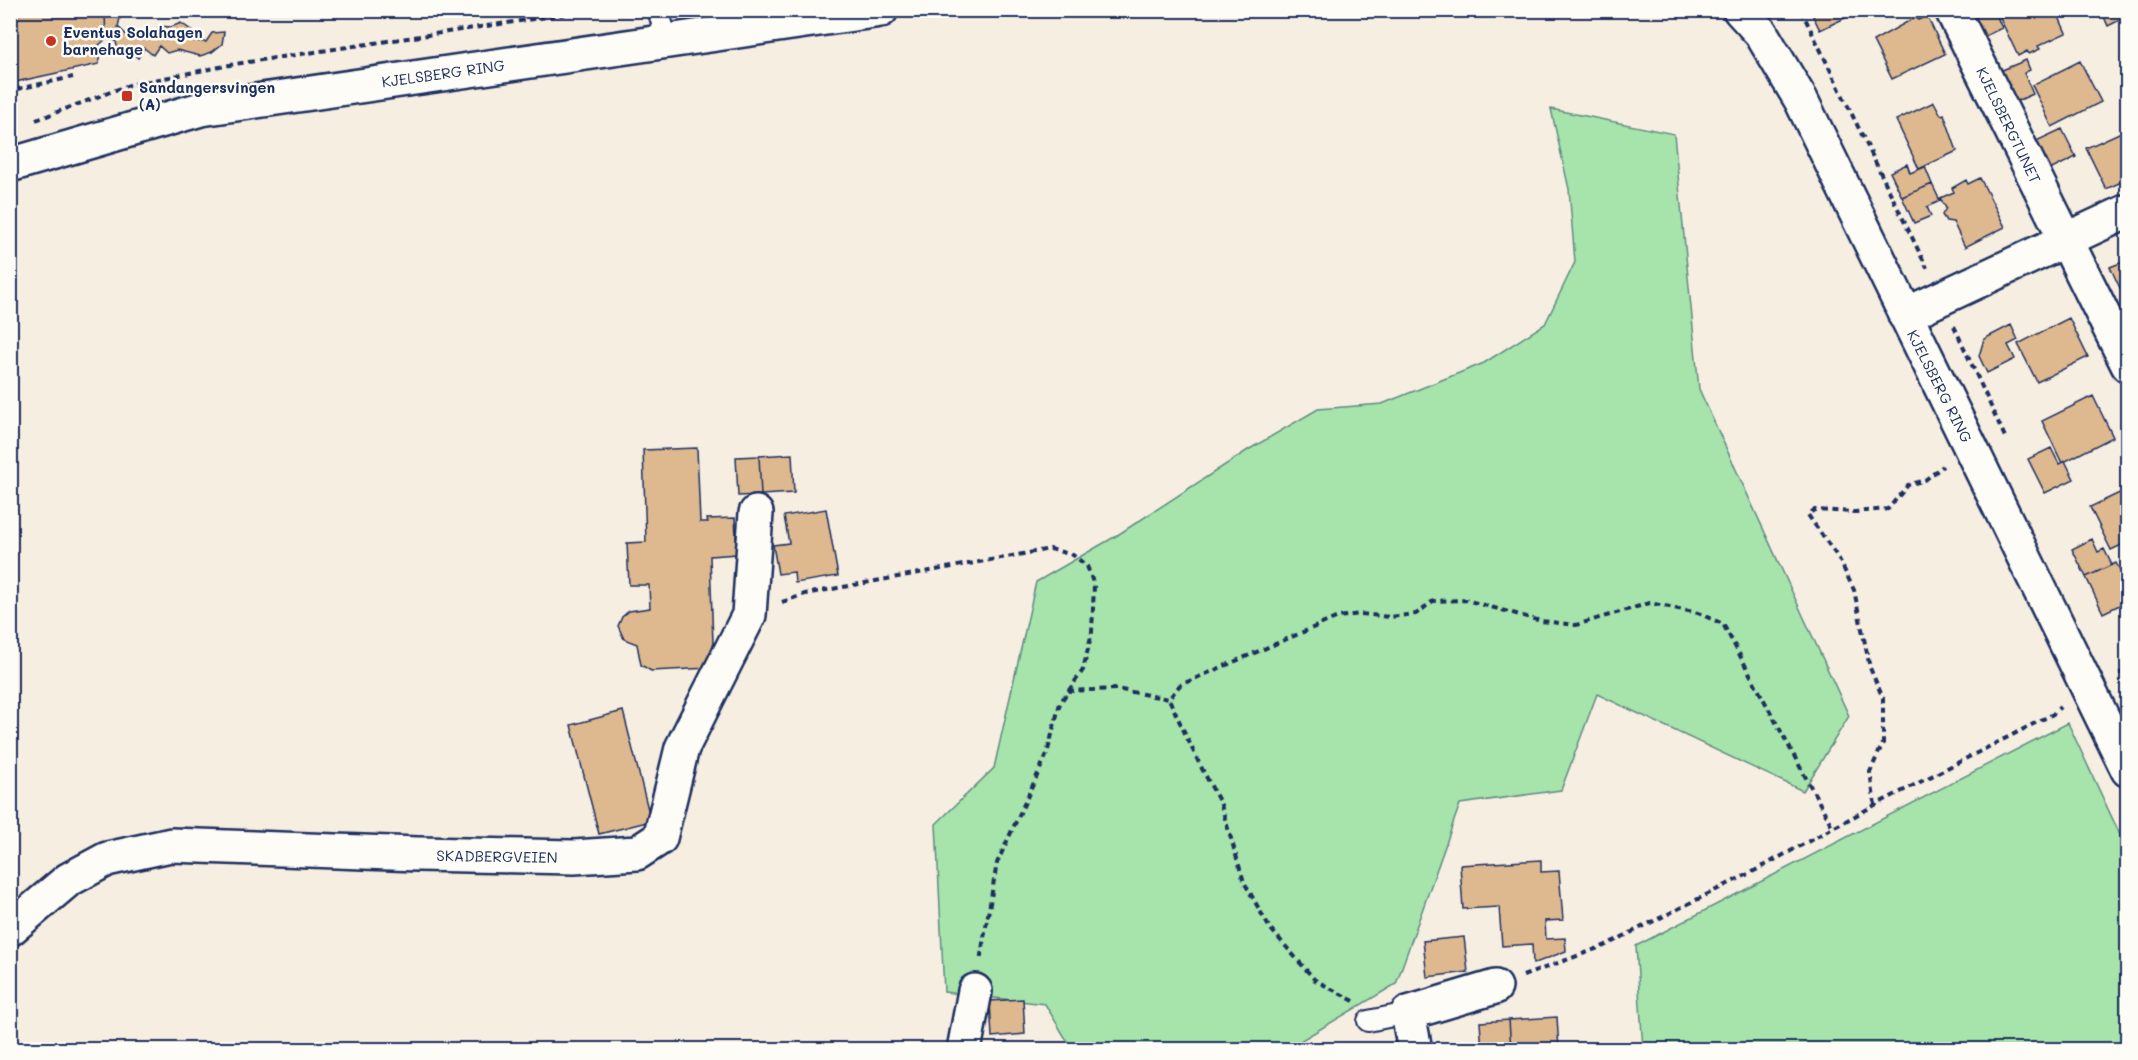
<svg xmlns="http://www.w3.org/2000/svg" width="2138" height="1060" viewBox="0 0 2138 1060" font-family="Mali,sans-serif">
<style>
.green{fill:#a6e4ab;stroke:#608a84;stroke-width:1.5}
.building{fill:#deb88f;stroke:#1b2f5e;stroke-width:1.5}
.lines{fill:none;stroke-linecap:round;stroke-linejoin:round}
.service-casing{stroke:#1b2f5e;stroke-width:24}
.minor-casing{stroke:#1b2f5e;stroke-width:38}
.tertiary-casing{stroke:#1b2f5e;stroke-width:38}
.path{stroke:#1b2f5e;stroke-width:4;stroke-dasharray:6 4.5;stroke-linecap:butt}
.service{stroke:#fdfcf7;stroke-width:20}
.minor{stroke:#fdfcf7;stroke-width:33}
.tertiary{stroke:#fdfcf7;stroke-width:33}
.poi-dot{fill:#c8321e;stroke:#fdfcf7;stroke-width:2}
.labels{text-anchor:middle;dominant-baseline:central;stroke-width:5;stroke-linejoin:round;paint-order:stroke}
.poi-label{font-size:15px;font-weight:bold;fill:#1b2f5e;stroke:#fdfcf7;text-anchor:start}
.street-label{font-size:15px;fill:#1b2f5e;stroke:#fdfcf7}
</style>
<rect width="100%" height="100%" fill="#f7eee2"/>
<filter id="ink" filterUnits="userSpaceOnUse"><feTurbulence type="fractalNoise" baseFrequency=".0167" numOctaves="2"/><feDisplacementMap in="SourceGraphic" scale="12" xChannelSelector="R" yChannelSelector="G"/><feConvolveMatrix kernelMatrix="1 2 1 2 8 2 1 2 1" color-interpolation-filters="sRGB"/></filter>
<g filter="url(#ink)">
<path class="green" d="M1551,109L1674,134L1699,389L1849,716L1803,791L1597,694L1561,790L1460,804L1396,984L1285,1050L1072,1049L1045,1004L944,992L936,824L994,768L1036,582L1116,536L1248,450L1318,409L1382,404L1484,363L1545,324L1575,262L1569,189Z
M2068,723L2127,850V1049H1643L1636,946Z"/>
<path class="building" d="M32,10H110L105,14L106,39L99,45V64L15,82L10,63V17Z
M110,10H115L120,18L118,27L131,39L142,35L153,36L159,26L171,27L181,23L191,30L195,41L206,42L212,33L224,32L222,44L212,52L200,56L177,50L167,53L159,46L153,55L144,48L138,58L129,50L118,53L116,41L106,39L105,14Z
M1810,10H1847L1849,16L1820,30Z
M1971,10H1994L2002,28L1983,37Z
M2056,10L2066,33L2038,46L2040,49L2029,54L2027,51L2018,56L2000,18L2016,10Z
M2101,10H2128V16L2108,26Z
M1927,16L1945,54L1892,79L1873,41L1916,17L1918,20Z
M2026,60L2030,70L2024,73L2033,94L2015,102L2000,71Z
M2080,61L2101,102L2052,127L2032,85Z
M1934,102L1941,115L1944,114L1957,151L1919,169L1896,120Z
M2062,129L2076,157L2048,171L2034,142Z
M2128,129V179L2106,189L2086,148Z
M1907,164L1910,173L1925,167L1932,184L1902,197L1890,172Z
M1980,178L2005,227L1965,247L1953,222L1946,221L1942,215L1946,208L1940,198L1954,192L1952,188L1966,180L1968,184Z
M1932,184L1940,201L1927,207L1931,216L1914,223L1902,197Z
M2128,260V305L2110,267Z
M2069,318L2088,357L2037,382L2018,344Z
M2011,325L2018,340L2008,345L2015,359L1987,373L1979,356L1984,339Z
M2093,396L2113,437L2062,463L2042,421Z
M697,448L700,522H708L707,519L735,518L737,554L710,556L713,644L717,647L709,668L651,671L641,665L637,644L624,639L618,626L622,617L629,611L650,608L649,585H629L627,543L646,542L643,450Z
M2051,448L2059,464L2065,461L2074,479L2045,493L2028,459Z
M792,454L794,493L761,495L759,456Z
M759,456L761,495L738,496L736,457Z
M2128,489V542L2111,550L2090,507Z
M826,509L838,576L795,583L794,572L778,574L773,545L789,543L784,516Z
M2092,539L2098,552L2104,549L2112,565L2086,577L2072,549Z
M2116,563L2128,584V601L2103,613L2086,577Z
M623,711L651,821L599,834L571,725Z
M1541,860V872L1559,871L1563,920L1545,921L1546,939L1565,938L1566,951L1533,964L1532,944L1502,946L1499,907L1463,909L1460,865Z
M1464,937L1468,972L1427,977L1423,941Z
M1023,999L1025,1034L992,1037L990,1001Z
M1557,1017L1559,1050H1511L1509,1020Z
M1509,1020L1511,1050H1482L1480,1022Z"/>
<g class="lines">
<defs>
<path id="service" d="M658,10L667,40
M1368,1021L1408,1013"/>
<path id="minor" d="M1740,10L1761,33L1801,100L2128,770
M1952,10L2128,365
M1905,315L2128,211
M10,929L68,880L107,859L171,845L418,854L574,857L637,853L660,838L682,748L749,615L756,513
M964,1050L975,991
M1415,1050L1408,1013L1495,987"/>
<path id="tertiary" d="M10,165L201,109L881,10"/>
</defs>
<use href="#service" class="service-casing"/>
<use href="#minor" class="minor-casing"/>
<use href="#tertiary" class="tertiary-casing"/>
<path class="path" d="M1801,10L1927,268
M10,82L13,90
M10,96L13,90L73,77
M36,120L129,85L235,64L593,10
M1954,326L2005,437
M782,602L805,594L1050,549L1073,555L1087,566L1094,585L1092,632L1083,670L1060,703L1047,754L997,863L980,961
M2119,673L2128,672
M1068,691L1116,689L1169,699
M1875,805L1870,772L1883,743V698L1870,668L1854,590L1839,559L1808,515L1814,510L1855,512L1888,509L1908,485L1925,480L1943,466
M1523,976L1604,946L1756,870L1875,805L2053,714L2060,707
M1354,1001L1315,980L1269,927L1244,882L1221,805L1198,761L1169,699L1180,685L1338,617L1361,614L1390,617L1416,614L1433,601L1466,600L1541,621L1576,625L1650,603L1698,613L1723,624L1833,828"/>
<use href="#service" class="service"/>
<use href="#minor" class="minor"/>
<use href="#tertiary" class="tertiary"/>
</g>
</g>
<g class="poi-dot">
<circle cx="51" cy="41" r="6"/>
<rect x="121" y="90" width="12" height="12" rx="3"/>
</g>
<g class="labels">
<g class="poi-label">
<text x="63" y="32">Eventus Solahagen<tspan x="63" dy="17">barnehage</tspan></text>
<text x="139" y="87">Sandangersvingen<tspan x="139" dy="17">(A)</tspan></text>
</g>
<g class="street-label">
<text transform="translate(443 73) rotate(-8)">KJELSBERG RING</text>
<text transform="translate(2009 125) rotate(64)">KJELSBERGTUNET</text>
<text transform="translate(1940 386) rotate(63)">KJELSBERG RING</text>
<text transform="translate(497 856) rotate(1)">SKADBERGVEIEN</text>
</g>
</g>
<rect width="2138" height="1060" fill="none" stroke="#fdfcf7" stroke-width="36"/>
<rect x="18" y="18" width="2102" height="1024" fill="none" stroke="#1b2f5e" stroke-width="2" filter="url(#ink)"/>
</svg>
